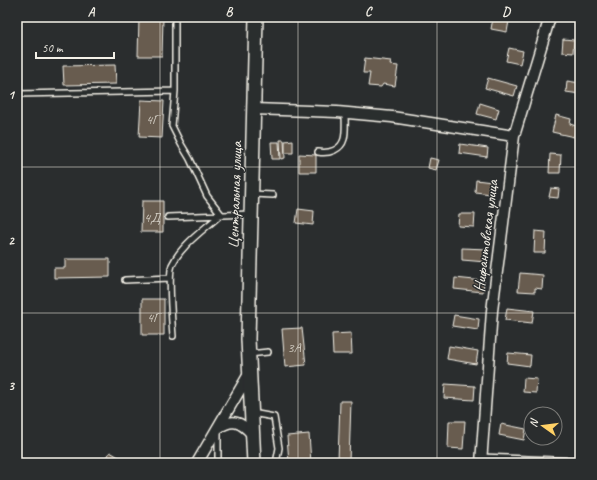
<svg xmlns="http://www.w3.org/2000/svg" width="597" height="480" viewBox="0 0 597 480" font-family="Caveat,sans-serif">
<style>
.building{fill:#685c4f;stroke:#f4f1e8}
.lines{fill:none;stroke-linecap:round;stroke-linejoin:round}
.service-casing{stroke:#f4f1e8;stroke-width:8}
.minor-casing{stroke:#f4f1e8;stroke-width:13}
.tertiary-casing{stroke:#f4f1e8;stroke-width:16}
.service{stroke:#2a2d2e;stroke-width:5}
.minor{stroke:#2a2d2e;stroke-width:10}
.tertiary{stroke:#2a2d2e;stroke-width:13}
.grid{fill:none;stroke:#f4f1e8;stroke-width:1;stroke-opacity:0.55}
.labels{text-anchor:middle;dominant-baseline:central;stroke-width:3;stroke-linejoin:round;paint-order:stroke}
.number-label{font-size:14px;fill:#d1ccc2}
.street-label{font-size:16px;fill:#f4f1e8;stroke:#2a2d2e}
.neatline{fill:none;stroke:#f4f1e8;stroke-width:1.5}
.grid-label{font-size:13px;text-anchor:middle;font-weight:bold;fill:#f4f1e8}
</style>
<rect width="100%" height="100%" fill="#2a2d2e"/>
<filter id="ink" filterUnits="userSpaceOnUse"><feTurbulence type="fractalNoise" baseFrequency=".025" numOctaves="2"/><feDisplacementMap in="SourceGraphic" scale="8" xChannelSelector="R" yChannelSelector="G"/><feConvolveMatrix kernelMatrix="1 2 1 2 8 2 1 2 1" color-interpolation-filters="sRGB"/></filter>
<g filter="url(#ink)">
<path class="building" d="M139,18H163L162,56H138Z
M493,18L509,21L507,32L491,29Z
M563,39L574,40L573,53L562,52Z
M509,48L523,51L520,64L506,61Z
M365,58L391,61L390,65L398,66L395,86L383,84L381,87L368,86L370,73H363Z
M115,65L116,84L64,85L63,66Z
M488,78L517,86L514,96L485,88Z
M567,81L580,83V94L566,92Z
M141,100L164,101L162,138L139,137Z
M480,103L499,109L496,119L477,114Z
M556,115L571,119L570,124L576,126L574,137L552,132Z
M280,140H284L285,158L281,159Z
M293,140V153H285V141Z
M271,142H279L280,159H272Z
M460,144L488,148L487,157L459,153Z
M299,154L316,155V172H299Z
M550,154L561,155L560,173H549Z
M430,158L439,160L436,170L428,168Z
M476,180L492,182L491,194L475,192Z
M551,188L559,189L558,198L549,197Z
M142,201H163V232H141Z
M298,209L314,211L313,225L296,223Z
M459,214H475L474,227L458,226Z
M535,231L546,232L545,253H534Z
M462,248L487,249L486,262L462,260Z
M65,259H110V277L54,278V268H65Z
M520,273L543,275L542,289L535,288V292L518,291Z
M455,278L484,281L483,292L454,289Z
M142,299H164V335H142Z
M507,308L534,311L532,323L505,320Z
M454,315L479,319L478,330L452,326Z
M302,328L306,365L285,367L282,329Z
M351,333L352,354H333L332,334Z
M449,346L478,351L476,364L447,359Z
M508,353L531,355L530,366L507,363Z
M524,378L537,379L536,393L523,392Z
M445,384L475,386L474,400L444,398Z
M340,401H351L349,462L338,461Z
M449,421H465L463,449L448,448Z
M501,424L526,429L524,440L499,435Z
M309,434L311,463H289L287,436Z
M110,452L129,463H104Z"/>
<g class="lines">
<defs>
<path id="service" d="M17,94L175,91
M318,152C329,154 341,150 344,139C346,131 345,121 345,113
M252,194L273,195
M168,217L251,214
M125,280L170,278
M173,336C172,323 168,275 172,265C182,244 204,230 221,214L207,196L190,159L181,144L172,126L175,91V17
M249,354L268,352
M252,413L274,417L279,448L276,463H274
M218,431V463
M481,457L580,461"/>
<path id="minor" d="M254,109L337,112L392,117L514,136
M218,428C233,418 241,422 252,434
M197,463L249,374
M481,463L492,311L514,136L550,17"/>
<path id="tertiary" d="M254,463L248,339L256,17"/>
</defs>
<use href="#service" class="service-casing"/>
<use href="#minor" class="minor-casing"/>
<use href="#tertiary" class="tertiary-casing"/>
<use href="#service" class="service"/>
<use href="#minor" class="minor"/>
<use href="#tertiary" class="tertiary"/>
</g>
</g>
<path class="grid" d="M160,17V463M298,17V463M437,17V463M17,167H580M17,313H580"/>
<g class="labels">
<g class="number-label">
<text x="152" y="119">4Г</text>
<text x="152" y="217">4Д</text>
<text x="153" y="317">4Г</text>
<text x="294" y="347">3А</text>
</g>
<g class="street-label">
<text transform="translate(235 195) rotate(-88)">Центральная улица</text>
<text transform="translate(486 236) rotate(-83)">Нифантовская улица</text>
</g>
</g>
<rect width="597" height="480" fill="none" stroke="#2a2d2e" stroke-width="44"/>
<g transform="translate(543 426) rotate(284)"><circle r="19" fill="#2a2d2e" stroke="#7b7b78"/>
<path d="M0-3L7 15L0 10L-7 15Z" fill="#ffd166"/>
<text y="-6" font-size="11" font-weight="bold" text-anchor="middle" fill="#f4f1e8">N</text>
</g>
<path d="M36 52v6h78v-6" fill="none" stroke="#f4f1e8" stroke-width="2"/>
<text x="42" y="52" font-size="12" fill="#f4f1e8" stroke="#2a2d2e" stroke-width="3" paint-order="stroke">50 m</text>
<rect x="22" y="22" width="553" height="436" class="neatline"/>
<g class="grid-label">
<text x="91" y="16">A</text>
<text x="229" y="16">B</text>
<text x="368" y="16">C</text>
<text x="506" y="16">D</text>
<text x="11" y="99">1</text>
<text x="11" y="245">2</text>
<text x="11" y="390">3</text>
</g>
</svg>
